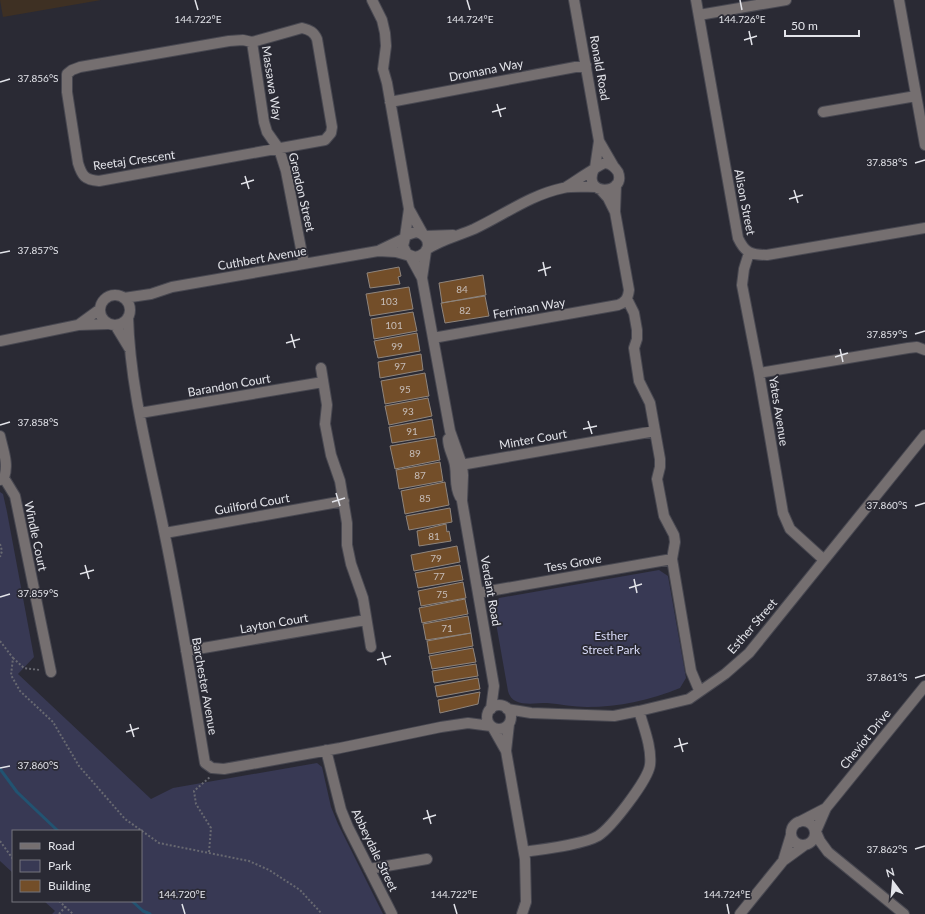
<svg xmlns="http://www.w3.org/2000/svg" width="925" height="914" viewBox="0 0 925 914" font-family="Lato,sans-serif">
<style>
.education{fill:#3e3023}
.green{fill:#383954}
.lines{fill:none;stroke-linecap:round;stroke-linejoin:round}
.stream{stroke:#225371;stroke-width:3}
.building{fill:#734e29;stroke:#8f857d}
.minor-casing{stroke:#484851;stroke-width:12}
.path{stroke:#686971;stroke-width:2;stroke-dasharray:2 2;stroke-linecap:butt}
.minor{stroke:#756f70;stroke-width:10}
.ticks{fill:none;stroke:#e3e4ea;stroke-width:1.5}
.labels{text-anchor:middle;dominant-baseline:central;stroke-width:3.5;stroke-linejoin:round;paint-order:stroke}
.number-label{font-size:10px;fill:#c7beba}
.street-label{font-size:12px;fill:#e3e4ea;stroke:#2a2a34}
.park-label{font-size:12px;fill:#dadcf9;stroke:#2a2a34}
.ticks-label{font-size:10px;text-anchor:middle;fill:#e3e4ea;stroke:#2a2a34;stroke-width:3.5;stroke-linejoin:round;paint-order:stroke}
</style>
<rect width="100%" height="100%" fill="#2a2a34"/>
<path class="education" d="M0,0H101L3,17Z"/>
<path class="green" d="M0,492L3,494L7,512L34,657L18,674L151,799L173,788L317,763L322,767L331,807L338,824L383,914H52L55,911L44,901H141V831H13V873L0,861Z
M659,570L668,576L686,678L680,688C651,700 619,707 587,707C574,707 560,704 547,703C533,703 512,708 508,691L493,606L499,598Z"/>
<g class="lines">
<path class="stream" d="M0,769L17,792L58,831
M132,901L143,911L150,914"/>
</g>
<path class="building" d="M399,267L401,276L398,277L400,284L370,288L367,273Z
M483,275L486,295L442,303L439,283Z
M409,287L413,309L370,316L366,294Z
M485,296L489,316L445,323L441,303Z
M413,312L417,331L374,339L371,319Z
M417,333L420,351L378,358L374,341Z
M421,354L423,370L380,378L378,362Z
M425,373L429,396L385,404L381,381Z
M428,398L432,416L389,425L385,406Z
M432,419L435,436L392,443L389,427Z
M436,438L440,460L395,469L390,446Z
M440,462L443,481L399,489L396,470Z
M445,482L449,505L405,514L401,491Z
M450,508L452,522L409,530L406,516Z
M446,524L447,532L449,531L451,541L419,546L417,531Z
M457,546L460,562L414,571L411,555Z
M460,565L463,580L418,588L415,573Z
M463,582L466,598L421,606L418,591Z
M465,599L468,614L422,623L419,608Z
M468,616L471,633L426,640L423,624Z
M471,633L473,646L429,654L427,641Z
M473,648L476,662L432,669L429,656Z
M476,664L478,676L434,683L432,671Z
M478,678L480,689L437,697L435,686Z
M480,692L478,704L440,713L438,700Z"/>
<g class="lines">
<defs>
<path id="minor" d="M372,0L382,20L385,33L386,46L383,69L387,83L409,209L405,237
M574,0L599,141L595,168
M696,0L738,238C745,253 751,255 767,255L925,228
M899,0L925,145
M699,15L786,0
M302,28C310,30 314,32 317,39L332,127L331,133L325,140L99,181C85,180 82,176 78,163L67,92V74L72,70L80,67L229,41L243,40L252,42Z
M252,42L264,122L267,132L279,149L286,171L304,264
M390,102L586,65
M823,112L916,96
M599,141L614,167
M566,187C573,183 601,163 606,163C611,164 615,167 618,172C627,195 581,197 594,169
M600,189L608,198L615,212
M409,209L424,236
M425,236L453,235
M380,250L403,239L407,235L416,232C432,236 432,254 415,257L407,254L403,246L405,238
M426,250C440,240 458,236 474,229C504,215 530,195 563,188C573,186 585,187 596,187
M426,251L422,278L450,431L462,465L463,475L462,501L494,686L491,709
M749,253L744,269L742,285L759,373L783,513L790,529L823,559
M410,256L422,278
M100 310a15 15 0 1 1 30 0a15 15 0 1 1-30 0Z
M124,298L151,294L172,287L378,251L396,252L410,256
M627,299L634,313L637,330V339L634,348L639,381L650,403L660,459V467L657,479L664,516L674,535L675,542L672,559L691,671L699,690
M128,317C130,389 150,461 164,531C180,608 192,686 205,763L212,768L224,769L340,748L441,727L468,723L491,726
M78,325L100,309
M115,325L129,348
M433,338L618,305C626,302 628,298 629,290L615,212L616,185
M0,341L78,325L108,324
M321,368L327,405L325,424L331,455L340,481L347,523V545L351,564L363,598L371,647
M759,373L908,348L917,347L925,350
M140,413L323,382
M0,436C3,450 9,464 4,478L0,480
M448,439C448,449 454,457 455,466C457,478 454,486 460,497
M455,466L655,431
M4,478L15,496L51,672
M165,533L344,501
M478,593L672,559
M186,651L366,620
M487 717a12 12 0 1 1 24 0a12 12 0 1 1-24 0Z
M507,709L531,713L614,716L639,711L689,699L725,674L749,653L925,435
M493,728L506,751L525,859L526,902L522,914
M326,750L341,810L348,827L392,914
M506,751L509,724
M791 833a12 12 0 1 1 24 0a12 12 0 1 1-24 0Z
M799,822L826,808
M816,831L826,808L925,686
M816,832L820,841L828,852L904,914
M524,852C543,849 582,845 598,836C611,828 648,780 650,765C652,748 644,728 639,711
M783,861L791,835
M369,869L427,859
M740,914L783,861L805,845"/>
</defs>
<use href="#minor" class="minor-casing"/>
<path class="path" d="M0,544L2,551L0,557
M0,641L13,658L11,675L20,691L53,722L79,766L125,819L159,843L249,861L269,870L300,890L322,914
M13,658L24,668L40,670
M0,841L13,859
M209,852L211,828L196,804L194,791L210,777
M59,901L73,914
M59,914L66,906"/>
<use href="#minor" class="minor"/>
</g>
<path class="ticks" d="M195,0L198,10M467,0L470,10M740,0L742,10M749,31L752,45M744,40L757,36M0,82L10,79M497,104L501,117M492,112L506,108M915,163L925,160M245,176L249,189M241,184L254,180M794,190L798,203M789,199L803,195M0,253L10,251M543,262L546,276M538,271L551,267M291,334L295,348M915,334L925,331M286,343L300,339M840,349L843,362M835,357L848,353M588,421L592,434M0,425L10,422M583,429L597,426M336,493L340,506M332,502L345,498M915,506L925,503M85,565L89,579M80,574L94,570M634,579L637,593M629,588L642,584M0,597L10,594M382,652L386,665M377,660L391,656M915,678L925,675M130,724L134,737M126,732L139,728M679,738L683,752M674,747L688,743M0,768L10,766M427,810L431,824M423,819L436,815M915,849L925,846M182,904L185,914M454,904L457,914M727,904L729,914"/>
<g class="labels">
<g class="number-label">
<text x="462" y="289">84</text>
<text x="389" y="301">103</text>
<text x="465" y="310">82</text>
<text x="394" y="325">101</text>
<text x="397" y="346">99</text>
<text x="400" y="366">97</text>
<text x="405" y="389">95</text>
<text x="408" y="411">93</text>
<text x="412" y="431">91</text>
<text x="415" y="453">89</text>
<text x="420" y="475">87</text>
<text x="425" y="498">85</text>
<text x="434" y="536">81</text>
<text x="436" y="558">79</text>
<text x="439" y="576">77</text>
<text x="442" y="594">75</text>
<text x="447" y="628">71</text>
</g>
<g class="street-label">
<text transform="translate(600 68) rotate(80)">Ronald Road</text>
<text transform="translate(486 70) rotate(-11)">Dromana Way</text>
<text transform="translate(272 83) rotate(81)">Massawa Way</text>
<text transform="translate(134 160) rotate(-8)">Reetaj Crescent</text>
<text transform="translate(302 192) rotate(77)">Grendon Street</text>
<text transform="translate(745 202) rotate(79)">Alison Street</text>
<text transform="translate(262 258) rotate(-10)">Cuthbert Avenue</text>
<text transform="translate(529 308) rotate(-10)">Ferriman Way</text>
<text transform="translate(229 385) rotate(-10)">Barandon Court</text>
<text transform="translate(779 411) rotate(81)">Yates Avenue</text>
<text transform="translate(533 439) rotate(-10)">Minter Court</text>
<text transform="translate(252 504) rotate(-10)">Guilford Court</text>
<text transform="translate(36 536) rotate(78)">Windle Court</text>
<text transform="translate(573 563) rotate(-10)">Tess Grove</text>
<text transform="translate(491 591) rotate(80)">Verdant Road</text>
<text transform="translate(274 623) rotate(-10)">Layton Court</text>
<text transform="translate(752 626) rotate(-49)">Esther Street</text>
<text transform="translate(205 686) rotate(80)">Barchester Avenue</text>
<text transform="translate(865 739) rotate(-51)">Cheviot Drive</text>
<text transform="translate(375 850) rotate(64)">Abbeydale Street</text>
</g>
<g class="park-label">
<text x="611" y="635">Esther<tspan x="611" dy="14">Street Park</tspan></text>
</g>
</g>
<g class="ticks-label">
<text x="198" y="23">144.722°E</text>
<text x="470" y="23">144.724°E</text>
<text x="742" y="23">144.726°E</text>
<text x="38" y="82">37.856°S</text>
<text x="887" y="166">37.858°S</text>
<text x="38" y="254">37.857°S</text>
<text x="887" y="338">37.859°S</text>
<text x="38" y="426">37.858°S</text>
<text x="887" y="509">37.860°S</text>
<text x="38" y="597">37.859°S</text>
<text x="887" y="681">37.861°S</text>
<text x="38" y="769">37.860°S</text>
<text x="887" y="853">37.862°S</text>
<text x="182" y="898">144.720°E</text>
<text x="454" y="898">144.722°E</text>
<text x="727" y="898">144.724°E</text>
</g>
<rect x="12" y="830" width="130" height="72" fill="#2a2a34" stroke="#74747d"/>
<rect x="20" y="843" width="20" height="6" fill="#756f70" stroke="#74747d"/>
<text x="48" y="850" font-size="12" fill="#e3e4ea">Road</text>
<rect x="20" y="860" width="20" height="12" fill="#383954" stroke="#74747d"/>
<text x="48" y="870" font-size="12" fill="#e3e4ea">Park</text>
<rect x="20" y="880" width="20" height="12" fill="#734e29" stroke="#74747d"/>
<text x="48" y="890" font-size="12" fill="#e3e4ea">Building</text>
<g transform="translate(893 882) rotate(344)" stroke="#2a2a34" stroke-width="3" paint-order="stroke">
<path d="M0-3L7 15L0 10L-7 15Z" fill="#e3e4ea"/>
<text y="-6" font-size="11" font-weight="bold" text-anchor="middle" fill="#e3e4ea">N</text>
</g>
<path d="M785 30v6h74v-6" fill="none" stroke="#e3e4ea" stroke-width="2"/>
<text x="791" y="30" font-size="12" fill="#e3e4ea" stroke="#2a2a34" stroke-width="3" paint-order="stroke">50 m</text>
</svg>
